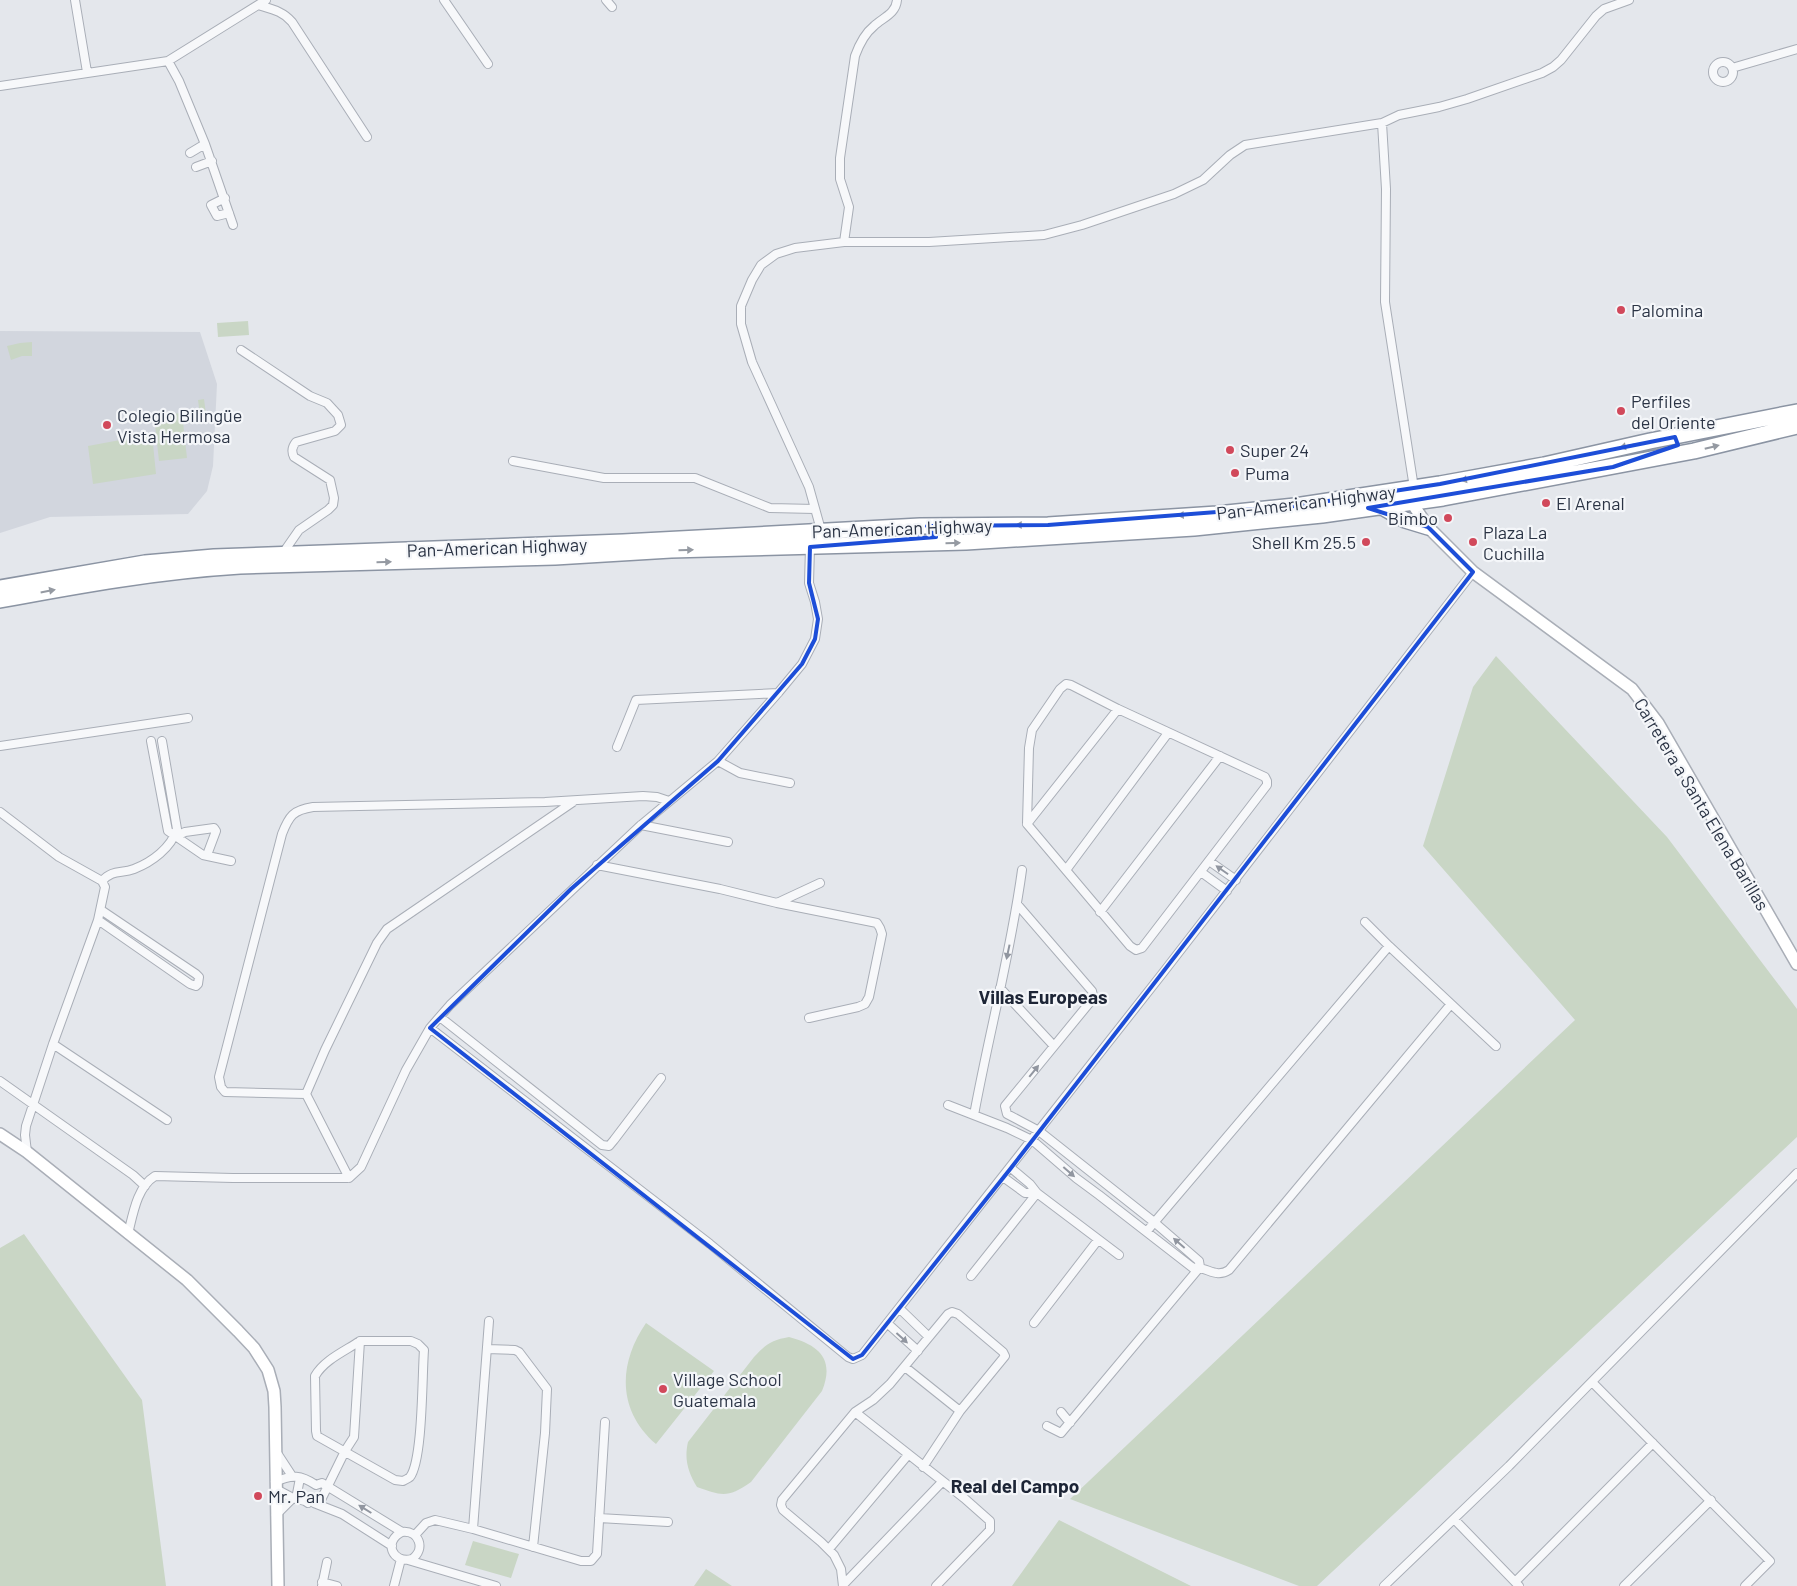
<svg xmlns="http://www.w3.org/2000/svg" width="1797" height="1586" viewBox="0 0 1797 1586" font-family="Barlow,sans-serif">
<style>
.built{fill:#d2d6de}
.green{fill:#c9d6c5}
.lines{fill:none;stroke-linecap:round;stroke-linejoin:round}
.street-casing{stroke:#a9aeb7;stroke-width:10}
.secondary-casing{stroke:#a9aeb7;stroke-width:14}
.highway-casing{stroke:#8b94a3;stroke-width:18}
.street{stroke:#f7f8fa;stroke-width:8}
.secondary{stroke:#fff;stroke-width:11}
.highway{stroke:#fff;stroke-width:15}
.oneway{fill:#959aa2}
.oneway2{fill:#9196a0}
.marked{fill:none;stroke:#1d4ed8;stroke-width:4;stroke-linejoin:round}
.poi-dot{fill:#d1495b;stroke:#f4f6f9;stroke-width:2}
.labels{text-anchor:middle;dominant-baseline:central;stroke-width:4.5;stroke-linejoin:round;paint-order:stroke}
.poi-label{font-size:18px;fill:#2b3445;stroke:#f4f6f9;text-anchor:start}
.street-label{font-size:18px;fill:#2b3445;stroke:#f4f6f9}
.neighbourhood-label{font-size:19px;font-weight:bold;fill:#1d2536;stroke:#f4f6f9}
</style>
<rect width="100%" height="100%" fill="#e4e7ec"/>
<path class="built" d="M0,331L200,332L217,384L213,466L207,491L188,514L50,517L0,533Z"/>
<path class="green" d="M248,321L249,335L218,337L217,323Z
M32,342V356H22L11,360L7,346L20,343Z
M204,399L206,414L200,415L198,400Z
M182,413L187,458L159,461L154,416Z
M152,434L156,474L93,484L88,446Z
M1496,656L1667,837L1797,1009V1137L1317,1586H1299L1070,1499L1575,1020L1423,846L1473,687Z
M24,1234L142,1400L166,1586H0V1248Z
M646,1323L714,1371L656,1444C617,1410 618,1364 646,1323Z
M789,1337C819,1345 835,1359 822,1391L751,1482C728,1498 722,1496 697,1487C688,1472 684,1459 688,1442L754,1357C766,1344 772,1340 789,1337Z
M1059,1520L1191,1586H1012Z
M473,1541L519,1554L511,1578L465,1565Z
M706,1569L732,1586H694Z"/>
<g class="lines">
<defs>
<path id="street" d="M75,0L87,72
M444,0L488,64
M606,0L612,7
M258,5C271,9 283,11 292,22L367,137
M168,61L179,81L205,144L233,225
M1713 72a10 10 0 1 1 20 0a10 10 0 1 1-20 0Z
M1732,68L1797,49
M0,86L168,61L266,0
M1382,123L1386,189L1385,302L1414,488
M190,153L205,144
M196,167L212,161
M225,198L211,205L217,216L229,213
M844,242L849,207L840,179V158L855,56C859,45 864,34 874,26C882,18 896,14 897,0
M241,350L310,396L327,403L338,415L341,425L335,431L296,442C292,447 291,451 294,457L330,480L334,498L333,505L328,510L299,530L283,553
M513,461L604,478H695L770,508L815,509
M821,530L809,487L752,362L741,324V306L752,280L761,265L776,254L795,248L844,242H929L1044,235L1082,225L1174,194L1203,180L1230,155L1245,145L1382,123L1399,115L1439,107L1467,99L1542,73L1553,67L1561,60L1596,16L1604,9L1629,0
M1066,684L1071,685L1118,709L1265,777L1267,781V785L1142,948L1136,950L1130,946L1027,824L1029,748L1032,730L1060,689Z
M151,741L168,831L203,855L231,861
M0,746L188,718
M617,747L636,700L778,693
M718,761L740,773L790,783
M0,812L59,857L102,881L105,887L98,920L53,1044L26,1126L25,1135L27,1152
M1027,824L1118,709
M641,825L728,842
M174,837L185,832L214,828L216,831L207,855
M1209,861L1236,880
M597,865L720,889L777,903L820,883
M1066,870L1168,733
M1201,872L1227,891
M102,881C113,869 121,874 134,869C152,862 171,848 177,829L162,741
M777,903L877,923L880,928L882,934L869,997L865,1004L858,1007L809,1018
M1017,904L1092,991L1093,996L1091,1001L1005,1106L1007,1114L1039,1131L1154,1222L1199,1261L1200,1267
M1100,912L1220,756
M98,920L190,984L196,986L198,984L199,977L196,974L101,910
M1365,922L1389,946
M1000,988L1054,1046
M1451,1004L1496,1046
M440,1017L602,1145L609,1146L614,1140L661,1078
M430,1028L710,1244L848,1357L853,1359L862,1355L1162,974L1473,572
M53,1044L167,1120
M0,1081L133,1175L145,1186
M306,1094L225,1092L221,1087L219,1077L282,834C289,816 293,810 313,807L545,802L643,796L657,797L669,801
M306,1094L325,1050L377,943L387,929L573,802
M306,1094L349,1178
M948,1105L1007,1128L1032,1140L1076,1178L1099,1195L1193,1268C1207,1266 1215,1279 1229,1270L1451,1004L1389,946L1147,1231
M974,1115C989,1033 1011,952 1022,870
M1011,1168L1030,1184L1037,1193L1119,1255
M1003,1177L1025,1193H1037
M128,1234C133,1214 137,1187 155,1176L233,1178H349L361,1167L406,1070L430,1028L450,1005L641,825L718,761L778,693L802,664L815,639L818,619L815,602L809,583L810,547
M971,1276L1037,1193
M899,1308L929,1337
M887,1323L918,1351
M1034,1323L1098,1240
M360,1341H411L418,1344L424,1350C422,1375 423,1460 410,1477C409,1478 405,1480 403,1481L395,1480L317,1436L316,1431L315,1376C324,1360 345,1351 360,1341Z
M487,1349L515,1350L519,1352L547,1389L545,1433L533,1547
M905,1367L960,1411
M1592,1382L1770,1561L1745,1586
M855,1412L964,1498L990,1521V1530L936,1586
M1061,1412L1070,1423
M1047,1426L1061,1433L1200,1267
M277,1453L292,1476
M275,1482C292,1474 301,1475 316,1485L322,1483L402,1532C419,1530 426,1549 412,1559C392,1564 383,1541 402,1532
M276,1489L293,1498
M296,1499L300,1478
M305,1501L312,1500L314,1503L342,1514L392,1546
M319,1504L345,1451L354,1437L360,1341
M276,1515L293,1498L305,1501L308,1503
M599,1518L668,1522
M1454,1519L1519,1586
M473,1529L489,1321
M415,1535L426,1523L435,1520L473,1529L581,1561H591L597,1554L605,1422
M829,1549L908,1455
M408,1560L496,1586
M322,1582L337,1586
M1515,1582L1653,1443
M843,1585L942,1482
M322,1586L327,1562
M394,1586L401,1559
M843,1586L841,1569L834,1555L821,1542L783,1510L781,1505L782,1500L855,1412L873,1400L890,1384L948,1314L952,1312L958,1314L1003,1352L1005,1356L960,1411L923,1467
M1384,1586L1509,1466L1797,1173
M1624,1586L1711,1500"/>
<path id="secondary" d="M1412,503L1428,527L1473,572L1632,689L1658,723L1797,964
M0,1134L27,1152L187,1280L238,1331L254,1348L268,1370L274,1391L275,1407L278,1586"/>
<path id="highway" d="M1382,507L1405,520L1428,527
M0,588L145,563L214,557L623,542L920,526L1048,525L1217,514L1295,506L1440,484L1544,465L1650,441L1797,412
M0,600C80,585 159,571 240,566L555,557L671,550L966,542L1194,528L1322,515L1443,498L1694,451L1797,426"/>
</defs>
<use href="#street" class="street-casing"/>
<use href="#secondary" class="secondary-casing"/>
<use href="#highway" class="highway-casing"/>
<use href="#street" class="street"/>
<use href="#secondary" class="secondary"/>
<use href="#highway" class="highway"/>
</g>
<defs><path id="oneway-solid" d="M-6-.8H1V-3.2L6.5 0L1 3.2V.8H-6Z" transform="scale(1.25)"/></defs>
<g class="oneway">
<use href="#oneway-solid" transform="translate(1627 446) rotate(168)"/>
<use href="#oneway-solid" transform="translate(1712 447) rotate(-14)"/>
<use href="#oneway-solid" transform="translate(1468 479) rotate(169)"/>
<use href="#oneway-solid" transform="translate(1185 515) rotate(176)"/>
<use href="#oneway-solid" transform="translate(1023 525) rotate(180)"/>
<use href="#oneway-solid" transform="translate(953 543) rotate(-2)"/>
<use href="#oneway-solid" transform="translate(686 550) rotate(-1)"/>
<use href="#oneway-solid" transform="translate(384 562) rotate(-2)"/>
<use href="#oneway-solid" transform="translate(48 591) rotate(-11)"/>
</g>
<g class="oneway2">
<use href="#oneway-solid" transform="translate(1222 870) rotate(-145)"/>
<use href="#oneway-solid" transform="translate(1008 952) rotate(102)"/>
<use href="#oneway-solid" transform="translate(1034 1071) rotate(-51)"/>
<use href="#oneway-solid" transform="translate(1069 1172) rotate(41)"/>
<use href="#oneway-solid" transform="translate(1179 1243) rotate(-139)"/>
<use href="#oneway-solid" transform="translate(902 1338) rotate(42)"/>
<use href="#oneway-solid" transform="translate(365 1509) rotate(-148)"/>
</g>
<path class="marked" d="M1675,437L1678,445L1613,467L1368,508L1428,527L1473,572L1011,1168L862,1355L853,1359L430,1028L571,889L718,761L802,664L815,639L818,619L809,583L810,547L936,537L927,526L1048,525L1295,506L1440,484Z"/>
<g class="poi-dot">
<circle cx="1621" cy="310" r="5"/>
<circle cx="1621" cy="411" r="5"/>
<circle cx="107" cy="425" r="5"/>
<circle cx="1230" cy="450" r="5"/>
<circle cx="1235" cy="473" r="5"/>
<circle cx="1546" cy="503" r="5"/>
<circle cx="1448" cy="518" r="5"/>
<circle cx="1366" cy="542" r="5"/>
<circle cx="1473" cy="542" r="5"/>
<circle cx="663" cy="1389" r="5"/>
<circle cx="258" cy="1496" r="5"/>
</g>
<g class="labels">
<g class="poi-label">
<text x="1631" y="310">Palomina</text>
<text x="1631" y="401">Perfiles<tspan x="1631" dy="21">del Oriente</tspan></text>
<text x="117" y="415">Colegio Bilingüe<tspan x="117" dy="21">Vista Hermosa</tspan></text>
<text x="1240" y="450">Super 24</text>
<text x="1245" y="473">Puma</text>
<text x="1556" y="503">El Arenal</text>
<text x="1438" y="518" text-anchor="end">Bimbo</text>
<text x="1483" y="532">Plaza La<tspan x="1483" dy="21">Cuchilla</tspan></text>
<text x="1356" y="542" text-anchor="end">Shell Km 25.5</text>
<text x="673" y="1379">Village School<tspan x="673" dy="21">Guatemala</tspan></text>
<text x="268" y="1496">Mr. Pan</text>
</g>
<g class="street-label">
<text transform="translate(1306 502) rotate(-7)">Pan-American Highway</text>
<text transform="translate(902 528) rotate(-2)">Pan-American Highway</text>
<text transform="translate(497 547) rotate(-2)">Pan-American Highway</text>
<text transform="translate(1702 804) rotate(59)">Carretera a Santa Elena Barillas</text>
</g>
<g class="neighbourhood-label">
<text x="1043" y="996">Villas Europeas</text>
<text x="1015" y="1485">Real del Campo</text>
</g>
</g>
</svg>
